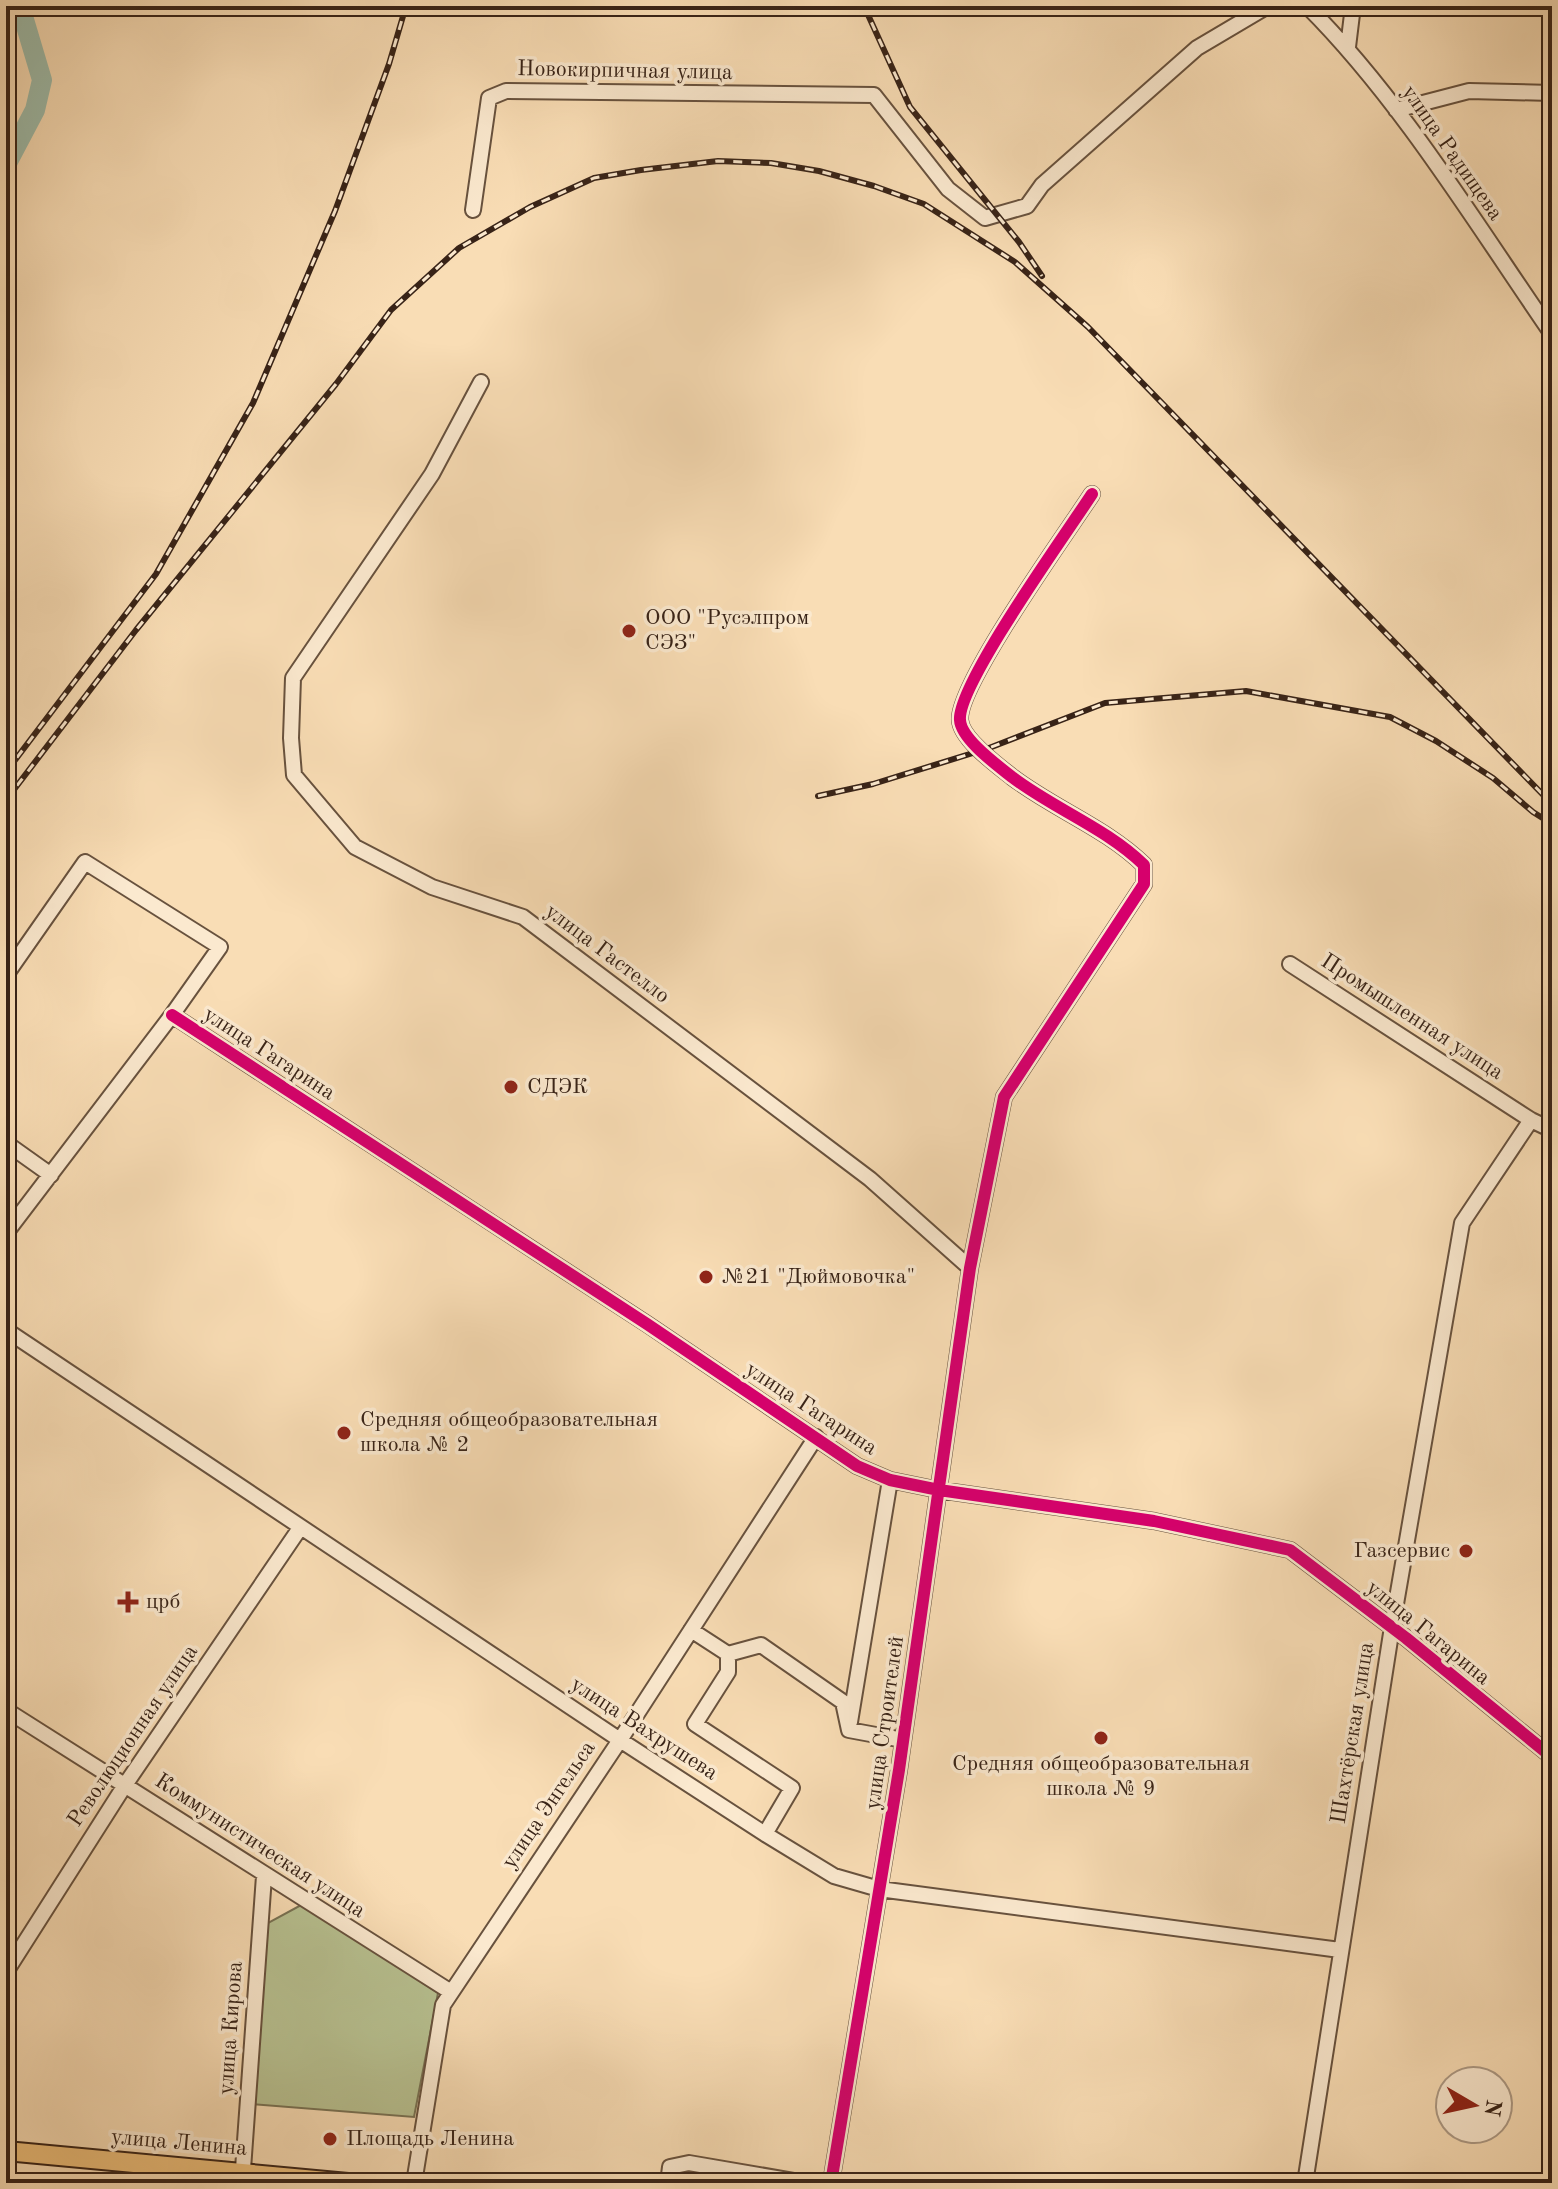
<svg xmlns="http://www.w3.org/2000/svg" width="1558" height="2189" viewBox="0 0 1558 2189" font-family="'Old Standard TT',serif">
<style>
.green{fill:#b8c292;stroke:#787254;stroke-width:2}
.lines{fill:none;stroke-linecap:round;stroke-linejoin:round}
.river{stroke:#9ebcaa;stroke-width:20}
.minor-casing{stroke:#68523e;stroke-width:18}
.major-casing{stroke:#382317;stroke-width:22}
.minor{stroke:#fbe9cf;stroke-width:14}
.major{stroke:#ecbe7a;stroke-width:18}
.rail-casing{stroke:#382317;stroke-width:6}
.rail{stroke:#fbe9cf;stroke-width:3;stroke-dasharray:9;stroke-linecap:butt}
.cycleway-casing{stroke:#fbe9cf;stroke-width:17}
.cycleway{stroke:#d6006c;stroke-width:12}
.poi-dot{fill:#8f2418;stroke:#fbe9cf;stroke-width:3}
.labels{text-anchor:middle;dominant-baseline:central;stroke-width:7;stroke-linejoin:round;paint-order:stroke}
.street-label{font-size:22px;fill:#382317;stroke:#fbe9cf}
.poi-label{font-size:22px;fill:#382317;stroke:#fbe9cf;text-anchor:start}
</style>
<rect width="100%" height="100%" fill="#f9ddb5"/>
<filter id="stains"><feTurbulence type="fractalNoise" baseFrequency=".0025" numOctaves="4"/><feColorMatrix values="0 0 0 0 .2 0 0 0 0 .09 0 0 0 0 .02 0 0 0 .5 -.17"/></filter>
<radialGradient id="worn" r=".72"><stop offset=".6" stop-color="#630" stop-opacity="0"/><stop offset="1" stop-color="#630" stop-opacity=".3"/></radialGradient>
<path class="green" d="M303,1904L438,1993L414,2117L251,2104L266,1924Z"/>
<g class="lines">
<path class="river" d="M6,165L35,110L42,80L20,6"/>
<defs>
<path id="minor" d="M1307,6C1401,100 1476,224 1552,334
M1348,47L1353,6
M1396,110L1469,91L1552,93
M473,210L489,98L506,91L874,95L948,189L985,218L1027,206L1042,185L1197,48L1268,6
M481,382L432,474L293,678L291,738L294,775L355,847L432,887L523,917L870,1179L970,1268
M1290,964L1531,1120L1552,1130
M6,975L85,862L220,947L172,1015L6,1233
M172,1015L647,1324L857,1466L890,1480L939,1490L1154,1521L1290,1550L1406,1638L1552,1757
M6,1143L51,1175
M6,1330L620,1740L765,1834L834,1876L879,1889L1340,1950
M691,1630L728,1654L761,1645L843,1702L849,1730L903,1740
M728,1654V1672L695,1724L792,1788L765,1834
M6,1710L451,1992
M850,1722L890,1480
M6,1972L125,1785L300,1528
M242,2183L264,1876
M414,2183L443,2005L620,1740L816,1437
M668,2183L670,2167L689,2163L806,2183
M831,2183L899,1770L970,1268L1004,1097L1144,884V865C1106,828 1054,809 1012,777C997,765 961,739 960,720C957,685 1068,531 1092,494
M1305,2183L1392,1627L1462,1223L1531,1120"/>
<path id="major" d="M6,2151L348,2183"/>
</defs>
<use href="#minor" class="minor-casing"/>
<use href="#major" class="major-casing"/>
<use href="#minor" class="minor"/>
<use href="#major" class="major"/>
<defs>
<path id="rail" d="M864,6L910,107L1019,242L1042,276
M6,772L156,574L253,403L335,211L389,64L406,6
M818,796L873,784L989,748L1105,703L1246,691L1390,717L1436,741L1493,778L1533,812L1552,824
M6,800L136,630L336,384L391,310L459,248L530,207L594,178L641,170L718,161L771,163L819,171L874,186L924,204L1015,262L1088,327L1552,804"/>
</defs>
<use href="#rail" class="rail-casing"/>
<use href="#rail" class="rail"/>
<defs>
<path id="cycleway" d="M172,1015L647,1324L857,1466L890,1480L939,1490L1154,1521L1290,1550L1406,1638L1552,1757
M831,2183L899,1770L970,1268L1004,1097L1144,884V865C1106,828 1054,809 1012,777C997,765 961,739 960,720C957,685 1068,531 1092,494"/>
</defs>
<use href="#cycleway" class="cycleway-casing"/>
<use href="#cycleway" class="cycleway"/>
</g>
<g class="poi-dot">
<circle cx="629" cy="631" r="8"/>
<circle cx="511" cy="1087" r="8"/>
<circle cx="706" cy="1277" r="8"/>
<circle cx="344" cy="1433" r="8"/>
<circle cx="1466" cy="1551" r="8"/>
<path d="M124 1590h8v8h8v8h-8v8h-8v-8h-8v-8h8z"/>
<circle cx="1101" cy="1738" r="8"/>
<circle cx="330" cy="2139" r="8"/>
</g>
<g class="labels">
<g class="street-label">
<text transform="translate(625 71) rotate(1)">Новокирпичная улица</text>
<text transform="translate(1452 153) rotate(55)">улица Радищева</text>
<text transform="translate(607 954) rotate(37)">улица Гастелло</text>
<text transform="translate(1412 1017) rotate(33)">Промышленная улица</text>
<text transform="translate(269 1054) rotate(33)">улица Гагарина</text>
<text transform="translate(811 1409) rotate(33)">улица Гагарина</text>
<text transform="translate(1428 1633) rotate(39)">улица Гагарина</text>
<text transform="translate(885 1723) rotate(-82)">улица Строителей</text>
<text transform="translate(644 1729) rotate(33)">улица Вахрушева</text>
<text transform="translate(1353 1733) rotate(-81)">Шахтёрская улица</text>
<text transform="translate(133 1736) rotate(-56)">Революционная улица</text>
<text transform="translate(549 1805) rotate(-56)">улица Энгельса</text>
<text transform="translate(260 1846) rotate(33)">Коммунистическая улица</text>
<text transform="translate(231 2028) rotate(-86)">улица Кирова</text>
<text transform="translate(179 2143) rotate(5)">улица Ленина</text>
</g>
<g class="poi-label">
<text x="645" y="618">ООО "Русэлпром<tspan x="645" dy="25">СЭЗ"</tspan></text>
<text x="527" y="1087">СДЭК</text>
<text x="722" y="1277">№21 "Дюймовочка"</text>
<text x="360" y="1420">Средняя общеобразовательная<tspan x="360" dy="25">школа № 2</tspan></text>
<text x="1450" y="1551" text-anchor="end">Газсервис</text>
<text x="146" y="1602">црб</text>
<text x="1101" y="1764" text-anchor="middle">Средняя общеобразовательная<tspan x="1101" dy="25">школа № 9</tspan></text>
<text x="346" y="2139">Площадь Ленина</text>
</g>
</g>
<rect width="1558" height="2189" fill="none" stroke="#f9ddb5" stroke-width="32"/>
<rect x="8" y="8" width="1542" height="2173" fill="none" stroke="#382317" stroke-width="4"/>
<rect x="16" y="16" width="1526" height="2157" fill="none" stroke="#382317" stroke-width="2"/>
<g transform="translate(1474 2105) rotate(99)"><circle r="38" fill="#fbe9cf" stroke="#ad9a85" stroke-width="2"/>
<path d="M0-6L14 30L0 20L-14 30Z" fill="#8f2418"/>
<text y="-12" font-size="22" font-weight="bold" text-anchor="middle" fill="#382317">N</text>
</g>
<rect width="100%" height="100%" filter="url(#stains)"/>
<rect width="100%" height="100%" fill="url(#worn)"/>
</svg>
